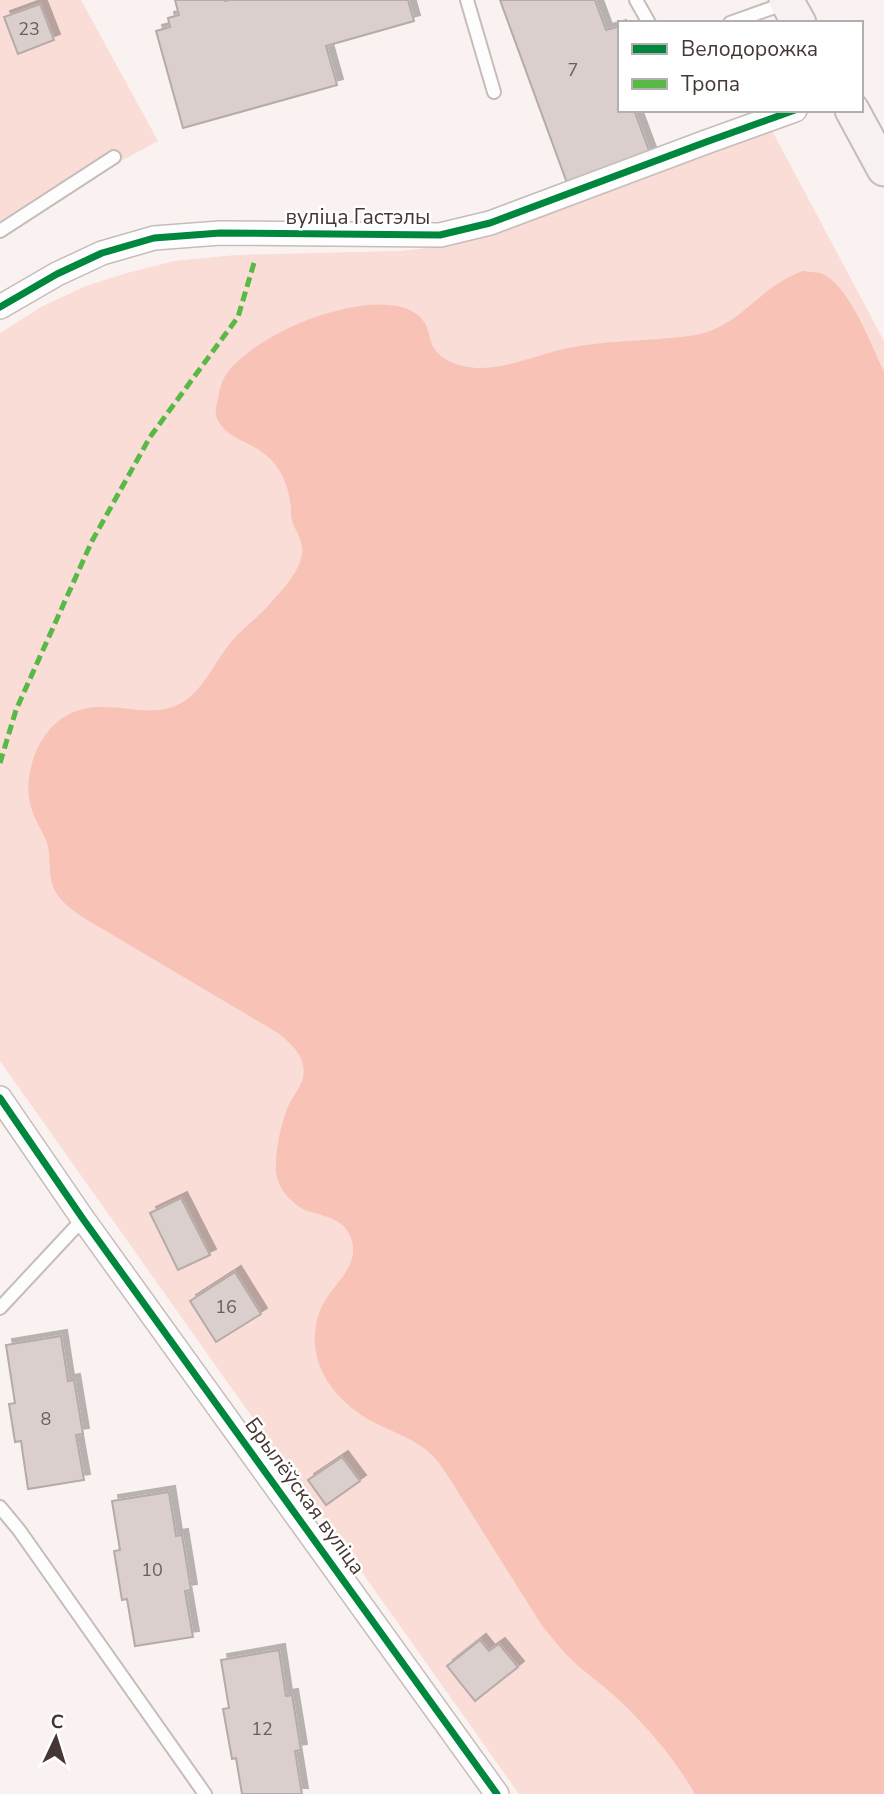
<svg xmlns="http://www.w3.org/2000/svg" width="884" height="1794" viewBox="0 0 884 1794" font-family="'Nunito Sans',sans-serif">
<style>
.green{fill:#f9ddd6}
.water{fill:#f8c2b7}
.building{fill:#dacfcd;stroke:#b5aba9;stroke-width:2;filter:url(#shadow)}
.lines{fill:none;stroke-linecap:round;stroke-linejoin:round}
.lane-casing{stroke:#c6bcba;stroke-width:16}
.street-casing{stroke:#c6bcba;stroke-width:26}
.secondary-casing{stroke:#c6bcba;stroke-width:37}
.lane{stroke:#fefdfd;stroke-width:12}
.street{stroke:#fefdfd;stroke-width:23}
.secondary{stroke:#f7f1f1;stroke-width:33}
.quiet{stroke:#58b947;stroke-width:5;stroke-dasharray:10 5;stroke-linecap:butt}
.cycleway-casing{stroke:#fff;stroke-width:11}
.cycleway{stroke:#00873e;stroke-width:7}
.labels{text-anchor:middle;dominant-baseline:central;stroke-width:5;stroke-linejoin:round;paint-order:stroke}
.number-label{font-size:18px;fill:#6a5d5a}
.street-label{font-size:21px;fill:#443734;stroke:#fff}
</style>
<defs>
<filter id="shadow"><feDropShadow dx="6" dy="-6" stdDeviation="0" flood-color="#0004"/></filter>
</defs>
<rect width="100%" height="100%" fill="#faf2f0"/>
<path class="green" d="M0,0H81L158,141L0,226Z
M769,125L884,341V1794H519L0,1061V333L43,306L86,286L127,273L174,261L236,255L399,251L446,246L494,234Z"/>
<path class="water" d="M803,271C808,272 815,272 820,273C849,283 871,345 884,372V1794H695C674,1758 651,1731 621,1702C607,1688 591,1677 576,1664C563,1652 552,1638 541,1624L446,1473C442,1467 438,1461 433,1456C417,1440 393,1432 373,1422C341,1405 312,1373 315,1334C316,1322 319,1309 326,1299C338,1280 360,1264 351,1238C343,1216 322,1217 303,1209C297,1206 292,1201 287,1196C281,1189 277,1181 276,1172C275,1152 280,1128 287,1109C291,1099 298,1091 302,1081C309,1060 293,1045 278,1033L84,918C73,910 60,902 54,889C48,876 51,861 48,847C47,840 43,834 40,828C27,805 25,785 33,760C43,729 66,707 100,707C129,706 156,718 183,702C205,688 215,661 231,642C242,629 256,619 267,607C280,592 299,574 302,554C304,542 296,532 292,521C291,516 291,511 291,507C288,484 281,466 262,452C249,442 231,439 221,425C214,416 215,410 218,399C219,392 221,384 224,378C236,357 269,337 291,327C320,313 392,290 420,317C428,325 428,331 431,342C437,360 459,367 477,368C510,369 542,352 574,347C602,342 631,341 659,339C677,337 697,337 715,329C748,314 766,284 803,271Z"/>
<path class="building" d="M175,0H224L225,1L230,0H408L414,21L326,46L337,85L183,128L156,31L170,27L168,18L179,15Z
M500,0H595L606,30L620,26V110H634L650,153L567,183Z
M40,4L54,40L18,54L4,17Z
M181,1198L210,1255L178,1270L150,1213Z
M235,1272L261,1314L216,1342L190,1301Z
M61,1336L68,1381L74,1380L83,1434L76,1435L84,1480L28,1489L21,1441L15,1442L9,1404L15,1403L6,1345Z
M342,1457L360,1481L326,1505L308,1480Z
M169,1492L176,1536L182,1535L191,1590L185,1591L193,1637L135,1646L127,1599L122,1600L114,1551L120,1550L112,1501Z
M480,1640L489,1651L499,1644L518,1667L475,1701L447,1666Z
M279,1650L286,1696L292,1695L301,1750L295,1751L302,1794H242L236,1758L232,1759L223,1709L229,1708L221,1660Z"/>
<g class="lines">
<defs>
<path id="lane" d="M467,0L494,92
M636,0L649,23
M730,23L786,3
M0,231L114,157
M0,1308L83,1219
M0,1507L19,1530L205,1794"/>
<path id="street" d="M0,307L57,274L102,253L154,238L220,233L440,235L490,223L706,142L795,110
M0,1098L83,1219L497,1794"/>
<path id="secondary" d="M786,0L799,23
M852,110L884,169"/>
</defs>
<use href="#lane" class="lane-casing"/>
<use href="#street" class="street-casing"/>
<use href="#secondary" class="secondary-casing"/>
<use href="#lane" class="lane"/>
<use href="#street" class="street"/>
<use href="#secondary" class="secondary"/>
<path class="quiet" d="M0,763L16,710L92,541L150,437L238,317L254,263"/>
<defs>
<path id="cycleway" d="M0,307L57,274L102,253L154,238L220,233L440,235L490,223L706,142L795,110
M0,1098L83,1219L497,1794"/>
</defs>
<use href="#cycleway" class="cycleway-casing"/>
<use href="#cycleway" class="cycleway"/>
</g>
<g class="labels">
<g class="number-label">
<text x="29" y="29">23</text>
<text x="573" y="70">7</text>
<text x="226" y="1307">16</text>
<text x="46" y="1419">8</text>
<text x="152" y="1570">10</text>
<text x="262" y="1729">12</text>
</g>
<g class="street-label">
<text x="358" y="217">вуліца Гастэлы</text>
<text transform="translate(305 1496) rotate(54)">Брылёўская вуліца</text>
</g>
</g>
<rect x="618" y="21" width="245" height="91" fill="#ffffff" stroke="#b4afae" stroke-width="2"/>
<rect x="632" y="44" width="35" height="10" fill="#00873e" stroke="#b4afae" stroke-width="2"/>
<text x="681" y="56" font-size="21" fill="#443734">Велодорожка</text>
<rect x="632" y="79" width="35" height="10" fill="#58b947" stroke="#b4afae" stroke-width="2"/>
<text x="681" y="91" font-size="21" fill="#443734">Тропа</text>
<g transform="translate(56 1738) rotate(4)" stroke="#ffffff" stroke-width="5" paint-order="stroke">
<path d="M0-5L12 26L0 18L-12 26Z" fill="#443734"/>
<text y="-10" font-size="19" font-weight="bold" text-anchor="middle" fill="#443734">С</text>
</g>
</svg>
